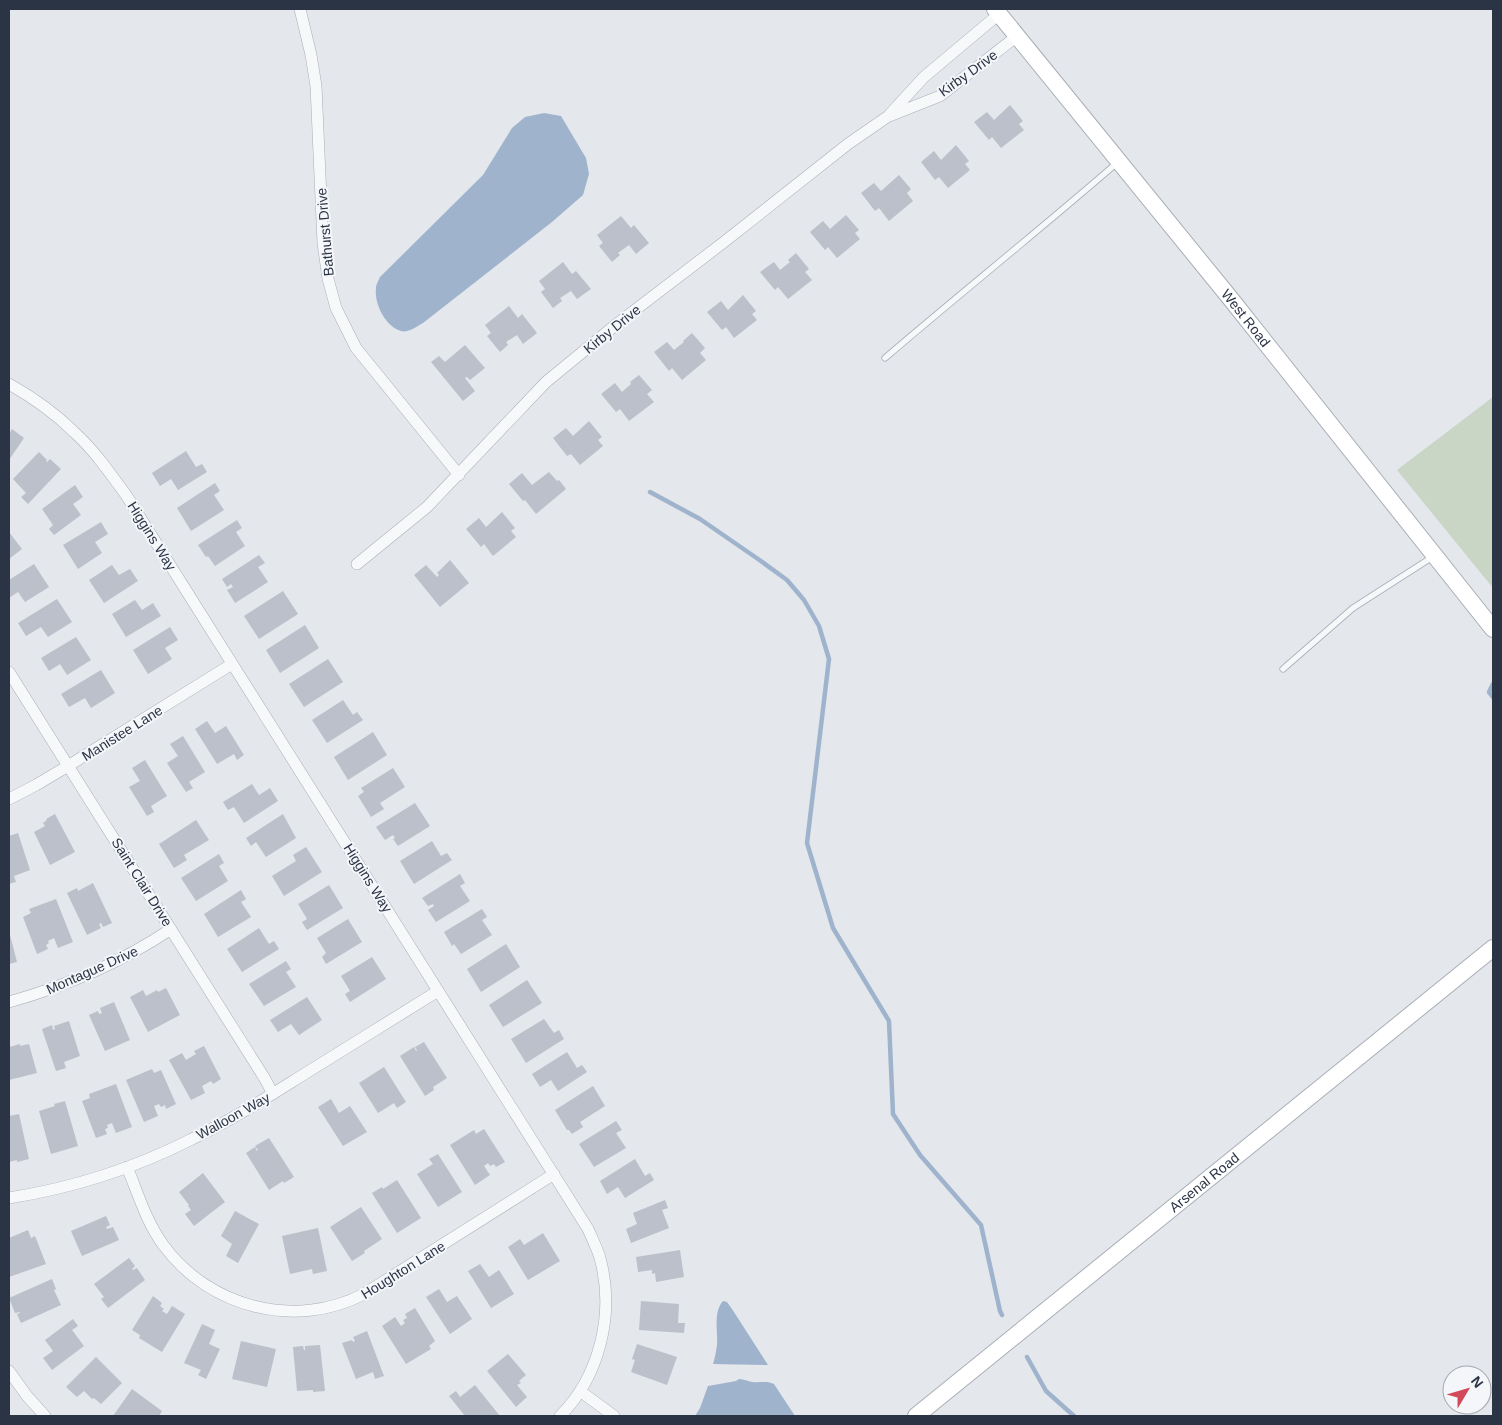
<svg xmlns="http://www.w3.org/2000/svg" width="1502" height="1425" viewBox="0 0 1502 1425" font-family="Helvetica,sans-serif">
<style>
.green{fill:#c9d6c5}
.water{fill:#9fb4cc}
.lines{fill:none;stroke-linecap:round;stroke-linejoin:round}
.stream{stroke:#9fb4cc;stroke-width:4.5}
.building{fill:#bbc0ca}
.lane-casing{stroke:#a9aeb7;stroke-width:7}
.street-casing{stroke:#a9aeb7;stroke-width:12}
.secondary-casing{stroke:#a9aeb7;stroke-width:18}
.lane{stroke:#f7f8fa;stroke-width:5.5}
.street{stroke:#f7f8fa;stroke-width:11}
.secondary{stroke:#fff;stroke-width:16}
.labels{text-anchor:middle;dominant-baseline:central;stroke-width:4;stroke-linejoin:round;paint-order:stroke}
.street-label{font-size:14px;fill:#2b3445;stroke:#f4f6f9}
</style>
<rect width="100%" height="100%" fill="#e4e7ec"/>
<path class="green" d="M1493,397V588L1397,470Z"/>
<path class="water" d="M544,113L561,116L586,158L589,174L583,195L552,222L423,323C416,327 408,333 401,331C385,326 374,303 376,288C376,284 379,280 380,277L483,175L512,128L525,117Z
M723,1301L727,1302L732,1309L768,1365L713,1364C715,1358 716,1351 717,1345C718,1331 713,1312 723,1301Z
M739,1379C742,1379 745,1380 748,1381C756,1384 765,1380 774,1384L795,1416H695L700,1408L708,1386L736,1381Z"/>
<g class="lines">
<path class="stream" d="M650,492L700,519L758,559L787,580L804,600L819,626L829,659L807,843L833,928L889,1021L893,1114L920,1155L981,1225L1000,1311L1002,1315
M1493,684L1489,692L1493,697
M1027,1357L1046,1391L1074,1416"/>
</g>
<path class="building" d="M1010,105L1023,121L1019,124L1024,130L1001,148L992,137L989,140L974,122L987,112L994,120Z
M956,145L969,161L965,164L970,170L948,188L939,177L935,180L921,162L934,151L941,160Z
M899,175L911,189L907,193L913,201L889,221L879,208L875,211L861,193L874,183L881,191Z
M846,215L859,230L855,233L860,239L837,258L828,247L825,250L810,232L823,221L830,229Z
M621,216L631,228L634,225L649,243L636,254L629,245L618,253L620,255L612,262L599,246L603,243L597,235Z
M796,253L809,269L805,272L812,280L788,299L778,287L775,290L760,272L774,262L780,270L790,262L788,260Z
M563,262L572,274L576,271L591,289L577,299L571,291L560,298L562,301L553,308L541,292L545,289L539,281Z
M743,295L756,311L752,314L757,320L734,338L726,327L722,330L707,312L721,301L728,310Z
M509,306L518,318L522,314L537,333L523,344L517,335L506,342L508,345L500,352L487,336L491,333L485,325Z
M692,333L705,348L700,353L706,360L682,380L672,368L669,371L654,352L667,342L674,350L684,342L683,341Z
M465,345L485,368L470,380L467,377L465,378L475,391L463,401L431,362L439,356L445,362Z
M639,375L652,390L647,394L654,402L629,421L620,409L616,412L601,394L615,383L622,392L631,384L630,382Z
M589,421L602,437L598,440L603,446L580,465L571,454L567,456L553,438L566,428L573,436Z
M12,429L24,438L9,460V434Z
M186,451L196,467L202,464L207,472L178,490L171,479L160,486L152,473Z
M39,452L47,460L46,461L47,462L50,459L61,469L28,504L21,497L26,493L13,479Z
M549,472L557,481L559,480L566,489L536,514L525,500L523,501L509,484L522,473L532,485Z
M215,483L220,491L214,495L224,510L191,531L177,508Z
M75,485L83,497L73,504L81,515L54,535L49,529L53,525L42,509Z
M502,512L515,528L511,531L516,537L493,556L484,544L481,547L466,529L479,518L486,527Z
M237,520L242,528L236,532L245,546L215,566L208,556L206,557L198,545Z
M101,522L108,534L95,542L102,553L78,569L63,545Z
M9,532L22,549L9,559Z
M259,555L265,563L258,567L268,582L235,603L227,590L233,587L231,584L227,587L222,579Z
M450,560L469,583L440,607L414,575L426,565L437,577L439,575L437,573Z
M34,564L49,587L25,602L18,592L9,598V580Z
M112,565L119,575L130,569L138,581L104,603L89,580Z
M283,591L298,614L259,639L244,616Z
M57,599L72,622L48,637L41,627L26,636L18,623Z
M135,600L142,610L153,603L161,616L126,637L112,614Z
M305,625L319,648L280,673L266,650Z
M170,627L178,640L165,648L172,659L148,674L133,650Z
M76,637L91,660L67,675L60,664L49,671L41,658Z
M328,659L343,682L304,707L289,684Z
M101,670L115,693L91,708L85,698L69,707L61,694Z
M343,700L353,715L357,712L363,720L327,743L312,720Z
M207,721L215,733L226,726L244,755L237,760L234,754L217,764L195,729Z
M373,732L387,755L348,780L334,757Z
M183,736L205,772L189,782L193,788L186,792L167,763L178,756L170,744Z
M145,760L167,796L151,806L154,812L147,816L129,787L140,781L132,768Z
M393,768L405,787L380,803L384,809L371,817L358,796L364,792L361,788Z
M252,784L259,795L270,788L278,801L244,823L234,807L228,810L223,802Z
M415,803L430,826L398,846L393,839L395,838L393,835L385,840L376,827Z
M55,814L75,852L50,865L34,832L45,826L43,823L47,820L46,819Z
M283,814L296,838L266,857L256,842L251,846L246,838Z
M196,820L209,840L184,855L187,860L174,868L159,844Z
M18,833L30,870L14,876L16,882L9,884V836Z
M432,841L441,856L447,853L452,860L414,884L400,861Z
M306,847L322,872L284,896L272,876L296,861L293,855Z
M219,854L224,863L219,866L228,881L196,901L181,878Z
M460,874L465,883L460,886L470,901L436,922L428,910L434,906L433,904L428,906L422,898Z
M93,883L112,923L103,927L101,923L99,924L101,928L87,935L67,893L77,888L78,891Z
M329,885L343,908L307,930L302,922L307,919L298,904Z
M241,890L246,899L241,902L251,917L218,937L204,914Z
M56,899L73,942L58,948L54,938L48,941L49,943L46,945L48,949L37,954L23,917L31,913L29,909Z
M482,909L487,917L482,920L492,935L461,954L454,944L452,946L444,932Z
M348,919L362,942L326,964L322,957L326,953L317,938Z
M259,928L269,944L274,941L279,949L242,972L227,949Z
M9,931L17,962L9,964Z
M506,944L520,967L481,992L467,969Z
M372,957L386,979L350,1002L345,994L350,991L341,976Z
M286,961L291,969L286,972L296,987L264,1006L249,984Z
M527,980L542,1003L503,1027L489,1005Z
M166,988L180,1015L148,1032L130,997L143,990L146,996L157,990L158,992Z
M307,997L322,1020L299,1035L291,1024L278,1032L270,1020Z
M114,1002L130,1040L105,1051L89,1015L98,1011L99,1014L102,1013L100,1008Z
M544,1019L554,1033L559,1030L564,1039L526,1063L511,1039Z
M69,1021L80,1056L64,1062L66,1068L56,1071L42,1029L52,1025L53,1030L55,1029L54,1026Z
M424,1042L447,1078L433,1087L434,1090L425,1096L400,1056L414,1047L416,1051L417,1050L415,1047Z
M20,1044V1046L29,1044L37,1073L9,1080V1047Z
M204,1046L221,1079L213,1084L211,1081L202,1086L205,1093L191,1100L169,1060L182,1053L186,1060L196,1054L194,1051Z
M567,1052L577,1068L582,1065L587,1072L558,1091L551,1080L540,1087L532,1074Z
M384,1067L406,1102L397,1108L394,1103L378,1113L359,1083Z
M152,1069L154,1073L161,1070L176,1104L166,1109L165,1105L161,1107L159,1104L154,1106L158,1116L144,1122L126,1080Z
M116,1084L132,1127L116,1133L112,1123L107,1125L108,1128L105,1129L107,1134L96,1138L82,1101L90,1098L89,1094Z
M593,1086L605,1106L580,1122L583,1127L572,1134L569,1130H567L555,1110Z
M331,1099L339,1113L350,1106L367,1132L343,1146L318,1107Z
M65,1101L78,1146L51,1154L39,1111L55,1106L54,1104Z
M19,1114L29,1159L17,1162V1160L9,1162V1116Z
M616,1121L622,1130L616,1133L626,1148L594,1167L579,1144Z
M484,1129L505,1162L496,1167L494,1164L490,1166L488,1163L484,1166L490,1175L475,1185L450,1145L474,1130L476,1134Z
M269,1138L294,1177L284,1183L283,1181L269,1190L246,1153L255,1147L257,1151L258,1150L255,1146Z
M438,1154L462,1192L438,1207L417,1174L433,1164L429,1159Z
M635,1159L645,1176L650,1173L654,1180L625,1198L618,1187L607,1194L600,1181Z
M203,1173L225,1202L194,1226L185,1214L191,1210L188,1206L189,1205L179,1192Z
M397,1180L421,1218L397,1233L372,1193L382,1187L383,1189Z
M665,1200L668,1208L662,1210L669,1228L631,1243L626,1229L637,1224L633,1213Z
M361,1207L382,1239L364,1251L365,1253L352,1261L330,1227Z
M235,1211L259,1224L238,1263L226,1256L232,1244L221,1236Z
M106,1216L110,1225L106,1227L107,1229L113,1227L119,1240L82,1256L71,1231Z
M318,1228L327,1271L313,1274L312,1269L290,1274L282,1236Z
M28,1230L31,1238L35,1236L46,1264L9,1277V1238Z
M543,1233L560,1261L528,1280L508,1247L520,1239L524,1245Z
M680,1250L684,1277L656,1282L655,1273L652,1274V1270L638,1272L636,1257Z
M129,1258L135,1266L132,1269L133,1270L137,1268L145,1280L108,1308L101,1299L104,1297L94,1284Z
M480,1264L489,1277L499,1270L514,1294L491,1308L468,1271Z
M52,1279L56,1289L54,1290L61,1305L21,1323L17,1314L20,1313V1312L15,1313L9,1298Z
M439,1289L447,1302L457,1296L472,1319L450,1334L426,1297Z
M153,1296L162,1303L160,1306L164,1309L162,1311L167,1314L172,1306L185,1314L162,1352L139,1338L140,1335L132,1330Z
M641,1301L679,1304L678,1323H685L684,1333L639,1330Z
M415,1308L435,1341L429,1346L431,1349L406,1364L382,1326L395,1317L401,1326L405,1323L403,1320L407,1318L405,1314Z
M73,1319L78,1326L72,1330L84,1346L52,1370L43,1358L53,1351L45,1340Z
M202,1324L215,1330L209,1344L220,1349L206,1379L198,1375L201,1370L184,1363Z
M367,1331L384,1376L375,1379L373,1372L356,1379L342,1343L352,1340L353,1342L355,1341L353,1337Z
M241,1341L276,1349L267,1387L232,1379Z
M637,1344L677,1357L667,1385L631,1372L635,1360L632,1359Z
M320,1345L325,1391L313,1392V1390L297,1391L293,1347L303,1346L304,1350H305V1346Z
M508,1354L526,1375L519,1381L521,1383L517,1385L527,1397L516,1407L487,1371Z
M96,1357L122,1383L101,1404L94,1398L92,1399L84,1391L77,1397L66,1387Z
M475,1385L500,1416H465L449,1396L456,1391L460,1397Z
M132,1389L162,1411L159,1416H113Z"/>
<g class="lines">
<defs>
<path id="lane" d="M885,358C962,292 1041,229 1118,162
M1283,669L1353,608L1434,556"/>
<path id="street" d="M300,9L311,55L316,86L323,243L328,279L336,308L356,348L459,475
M890,114L924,77L999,14
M9,384C32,397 55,413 74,432C94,450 110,473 126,495L588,1229C592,1238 597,1248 600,1258C615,1313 600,1376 560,1416
M357,564L427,507L546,382L618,323L724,242L848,144L887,117L940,96L1017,36
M9,672L265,1079L273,1094
M9,799L36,785L68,766L232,664
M9,1002C66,986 122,962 171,929
M127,1167C138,1193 146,1222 164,1246C209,1307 295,1330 364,1294L554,1174
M9,1198C72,1188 135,1168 192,1139C232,1120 269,1096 306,1073C350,1046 394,1018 438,991
M9,1371L27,1396L45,1416
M580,1391L614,1416"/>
<g id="secondary">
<path id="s1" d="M995,9L1230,298L1493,629"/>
<path id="s2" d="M916,1416L1493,948"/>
</g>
</defs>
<use href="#lane" class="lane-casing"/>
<use href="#street" class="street-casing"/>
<use href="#secondary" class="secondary-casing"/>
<use href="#lane" class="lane"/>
<use href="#street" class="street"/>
<use href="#secondary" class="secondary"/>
</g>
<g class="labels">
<g class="street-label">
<text transform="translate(968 73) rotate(-36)">Kirby Drive</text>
<text transform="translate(325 232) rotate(-95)">Bathurst Drive</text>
<text stroke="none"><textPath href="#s1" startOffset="398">West Road</textPath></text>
<text transform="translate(612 329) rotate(-39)">Kirby Drive</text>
<text transform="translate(152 536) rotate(58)">Higgins Way</text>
<text transform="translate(122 733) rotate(-32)">Manistee Lane</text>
<text transform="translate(368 878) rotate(58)">Higgins Way</text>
<text transform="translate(142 882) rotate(58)">Saint Clair Drive</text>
<text transform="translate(92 970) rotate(-24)">Montague Drive</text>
<text transform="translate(233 1116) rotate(-29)">Walloon Way</text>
<text stroke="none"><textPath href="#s2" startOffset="371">Arsenal Road</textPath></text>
<text transform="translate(403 1270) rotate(-32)">Houghton Lane</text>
</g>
</g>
<rect width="1502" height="1425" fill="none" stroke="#2b3445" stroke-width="20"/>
<g transform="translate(1467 1390) rotate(52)"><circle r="24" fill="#f4f6f9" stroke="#a4a8b1"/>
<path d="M0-4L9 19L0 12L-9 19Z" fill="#d1495b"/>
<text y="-8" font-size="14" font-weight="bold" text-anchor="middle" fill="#2b3445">N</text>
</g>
</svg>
